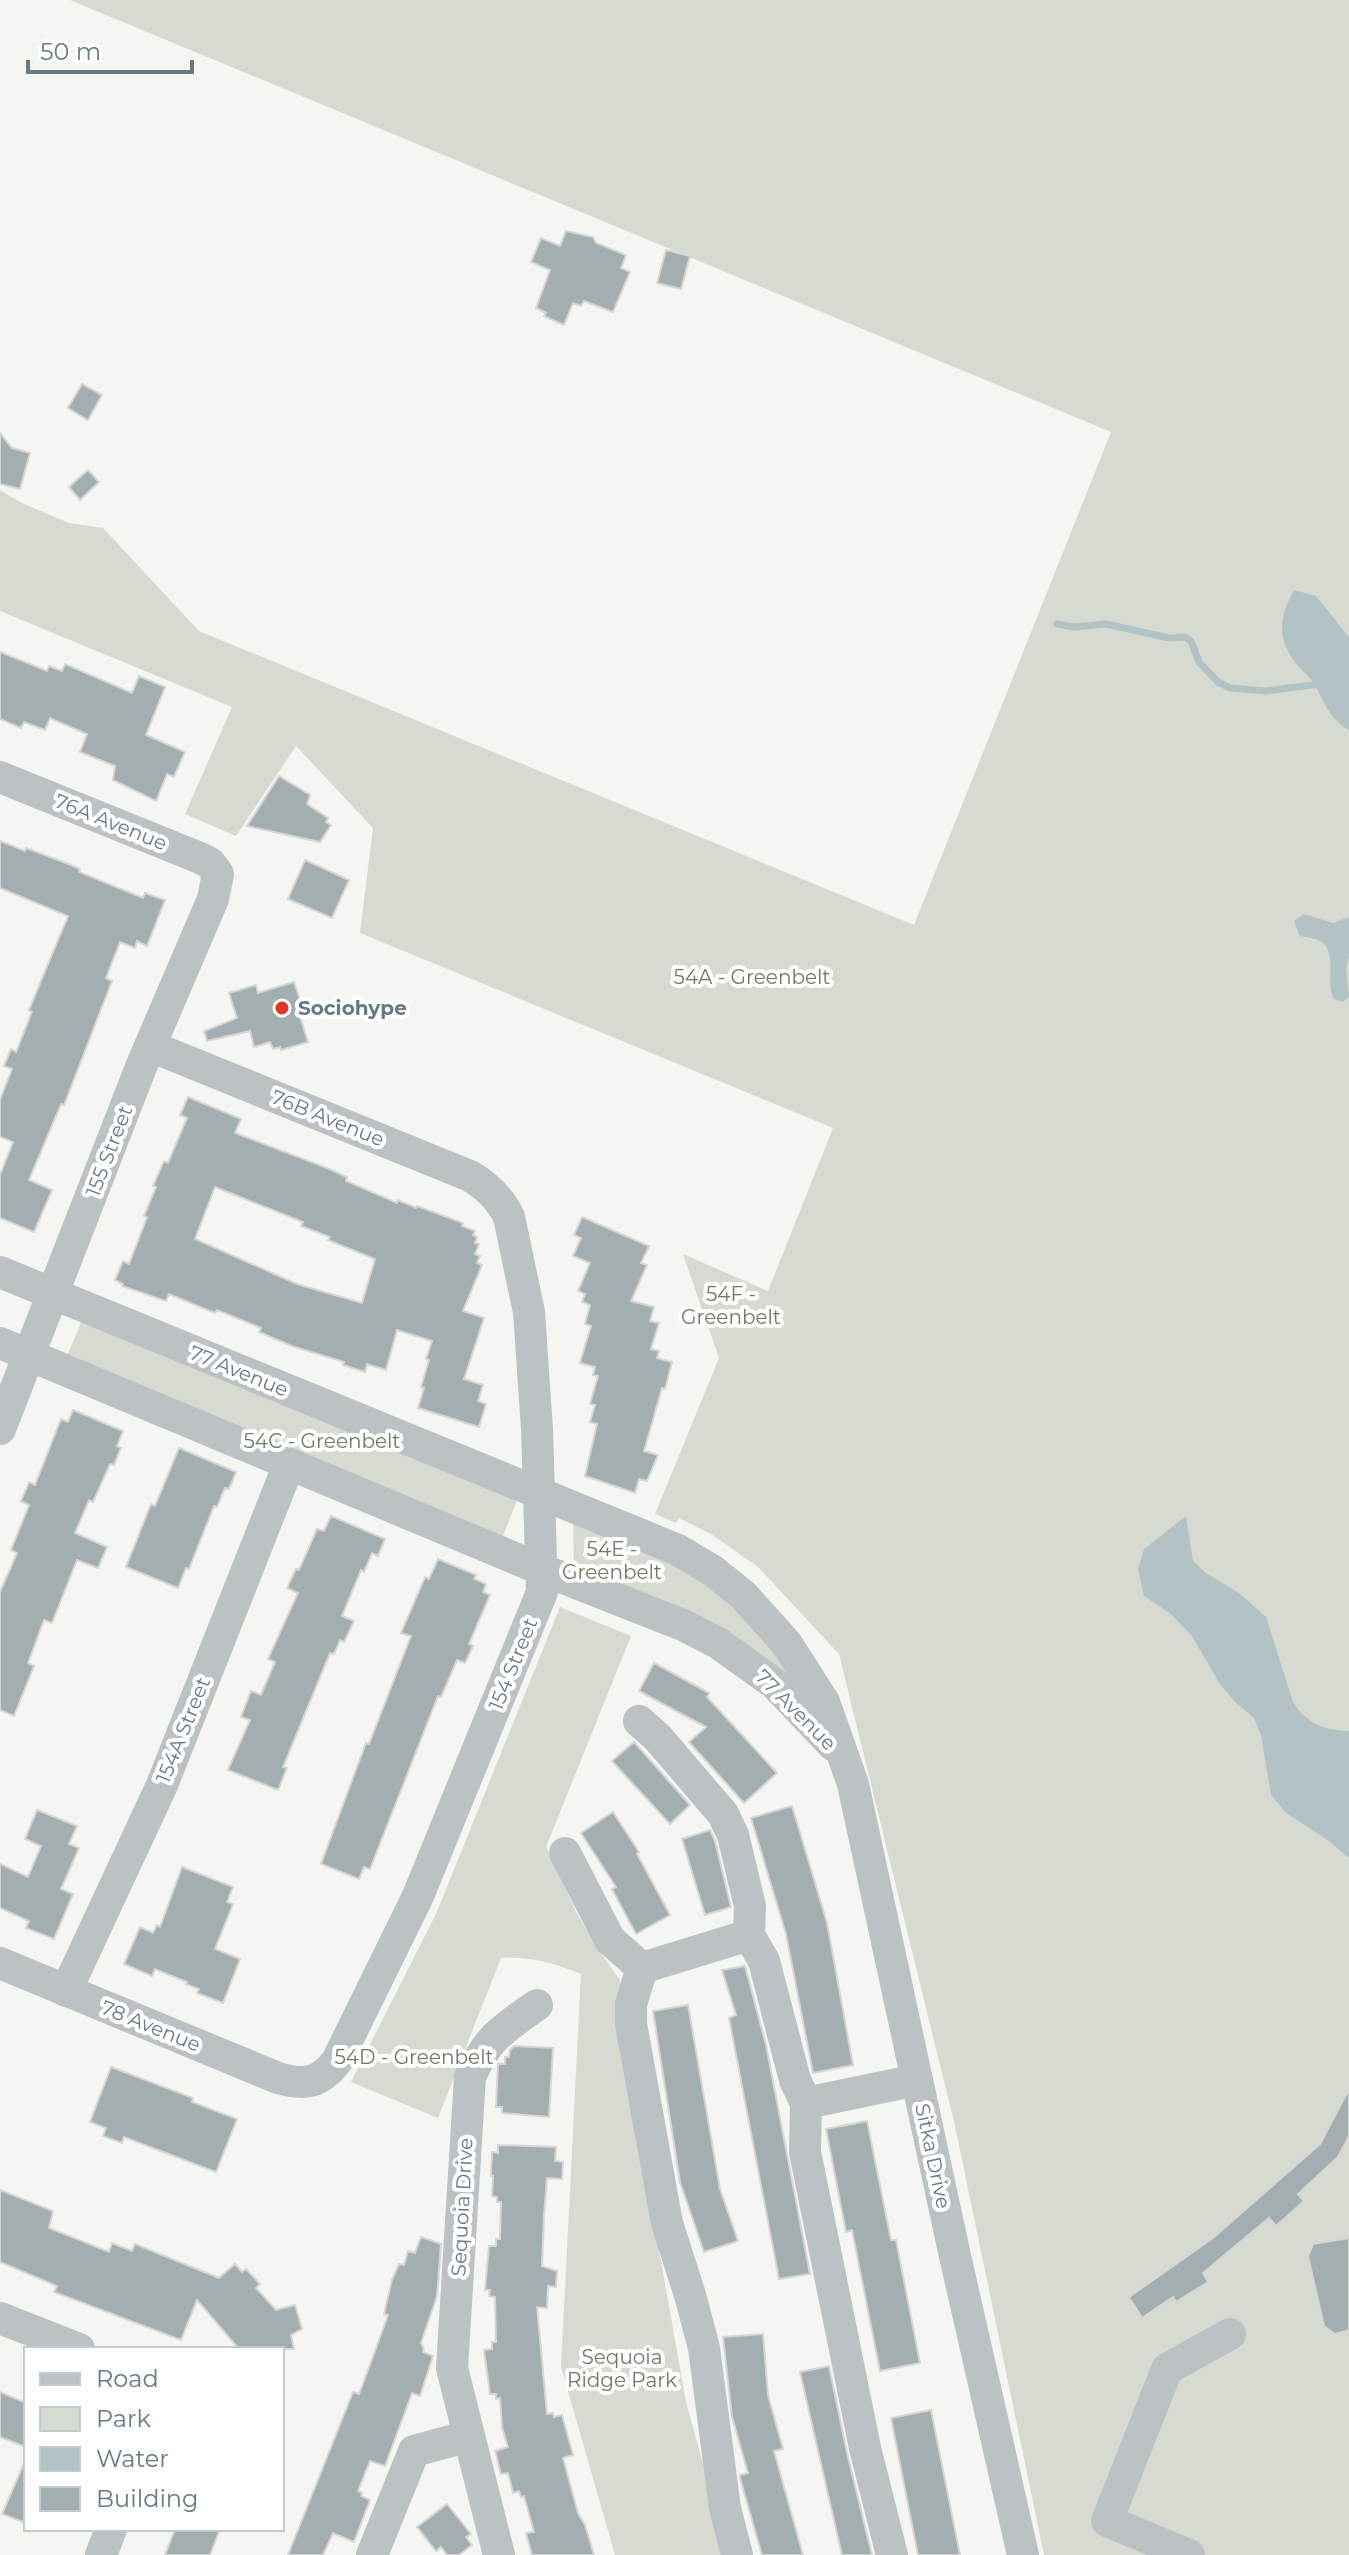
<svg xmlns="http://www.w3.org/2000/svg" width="1349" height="2555" viewBox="0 0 1349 2555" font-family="Montserrat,sans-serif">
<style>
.green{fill:#d6dad1}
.water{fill:#b3c3c5}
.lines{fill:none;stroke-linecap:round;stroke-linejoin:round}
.stream{stroke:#b3c3c5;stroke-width:7}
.building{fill:#a3aeb1;stroke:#d7d6d4;stroke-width:2;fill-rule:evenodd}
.minor{stroke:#bcc2c4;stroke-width:32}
.poi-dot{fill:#e03627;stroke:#fff;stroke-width:3}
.labels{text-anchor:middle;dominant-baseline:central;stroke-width:8;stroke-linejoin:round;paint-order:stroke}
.street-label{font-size:20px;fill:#657a82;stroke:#fff}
.park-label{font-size:20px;fill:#6b7a63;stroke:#fff}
.poi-label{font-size:20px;font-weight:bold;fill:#657a82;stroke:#fff;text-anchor:start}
</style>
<rect width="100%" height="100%" fill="#f5f5f2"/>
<path class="green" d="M70,0H1349V2555H1044L955,2126L839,1654L758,1567L711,1534L679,1518L676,1523L655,1514L719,1358L683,1254L768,1291L833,1128L360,933L373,828L296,746L236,836L185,814L232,707L0,611V490L22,503L69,523L103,528L199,631L914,925L1111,432Z
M83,1318L519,1496L501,1540L65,1361Z
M573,1516L714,1584L807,1685L574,1572Z
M560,1607L631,1636L546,1847L577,1914L597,1948L620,1980L623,2047L686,2402L728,2555H615L561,2367L581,1974C555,1963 530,1956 501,1958L438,2118L351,2082L436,1914Z"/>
<path class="water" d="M1294,590L1316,596L1349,637V730C1330,719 1325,704 1315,685C1310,676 1300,670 1294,661C1276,635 1280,616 1294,590Z
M1304,914L1333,923L1349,917V957L1346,968L1349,997L1343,1002L1334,999C1324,982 1340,950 1318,940C1312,937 1305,938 1299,935L1294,921Z
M1186,1516L1193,1561L1206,1573L1239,1593L1266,1617L1293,1702C1306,1723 1325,1731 1349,1731V1858L1329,1841L1286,1813L1271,1795L1261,1736L1254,1718L1237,1704L1220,1684L1192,1636L1171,1614L1144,1596L1138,1569L1144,1549Z"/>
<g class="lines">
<path class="stream" d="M1057,624L1074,627L1106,624L1169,638L1185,637L1191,641L1199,662L1218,682L1230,688L1266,691L1320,684"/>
</g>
<path class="building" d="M566,231L593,237L596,243L626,255L621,268L630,272L613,312L584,301L581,306L573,303L564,325L544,316L546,313L536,308L550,270L531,262L541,238L560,246Z
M666,250L690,256L681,289L657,283Z
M82,384L102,395L88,420L68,408Z
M0,433L12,448L30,453L20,489L0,484Z
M88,470L99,482L80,500L69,487Z
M0,652L47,671L49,666L62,671L65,664L132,693L139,676L165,687L146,735L185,752L174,777L167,774L156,801L113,780L115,766L80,752L87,734L50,718L45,730L24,722L21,728L0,719Z
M279,776L310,795L307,804L328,818L326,822L331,825L320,842L247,826Z
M0,841L25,851L26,848L66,863L80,869L79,872L143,898L145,893L165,900L147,946L137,941L135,948L120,942L106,978L112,981L64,1105L61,1104L29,1180L52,1190L34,1232L0,1218V1175L13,1142L0,1137V1100L12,1069L4,1066L11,1049L16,1052L32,1012L29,1010L68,916L0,888Z
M305,860L349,880L332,918L288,899Z
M294,982L303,1009L298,1010L308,1042L281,1050L280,1047L273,1049L270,1042L254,1047L250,1031L207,1041L204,1031L237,1018L229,993L256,985L258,993Z
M188,1097L241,1119L235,1133L327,1168L347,1177L346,1181L397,1203L398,1200L416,1208L417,1206L463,1223L462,1226L475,1231L473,1235L477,1237L475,1243L479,1244L475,1254L480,1256L477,1263L482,1265L463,1311L484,1318L464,1379L483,1385L478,1401L486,1404L479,1427L418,1408L424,1388L421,1387L429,1360L426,1359L432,1341L397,1330L386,1370L367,1364L365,1372L343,1365L344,1362L292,1346L259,1332L261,1328L217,1310L215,1313L169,1294L166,1301L122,1286L123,1284L115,1280L123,1261L129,1264L147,1217L144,1216L156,1187L153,1186L164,1161L168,1163L187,1118L180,1115ZM215,1187L303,1222L301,1226L330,1237L328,1240L375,1259L362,1303L297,1284L195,1239Z
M582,1217L649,1246L641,1263L647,1265L631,1301L654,1307L650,1321L659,1323L651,1349L659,1351L657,1358L672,1362L665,1389L662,1388L644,1451L658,1455L647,1481L639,1479L635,1493L585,1476L597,1424L590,1422L595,1405L590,1404L598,1376L593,1375L595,1367L580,1363L591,1326L585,1324L590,1305L582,1302L585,1294L578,1291L590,1263L573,1256L581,1238L574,1235Z
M73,1410L123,1431L117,1446L121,1448L114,1465L110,1464L93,1502L89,1500L75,1533L107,1547L98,1568L77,1560L52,1623L44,1620L28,1663L34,1666L14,1716L0,1710V1592L17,1553L11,1550L29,1505L21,1501L29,1482L35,1485L61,1419L68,1422Z
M179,1448L236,1472L229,1489L225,1488L217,1507L214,1506L189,1569L186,1568L178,1588L126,1567L151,1504L155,1506Z
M331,1516L385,1539L378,1556L372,1553L364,1572L361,1570L342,1616L354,1621L344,1642L340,1640L334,1654L330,1653L283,1767L287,1768L278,1790L228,1770L250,1720L241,1717L251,1691L261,1695L275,1662L268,1659L298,1593L287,1588L296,1569L299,1570L317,1529L324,1531Z
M438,1559L476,1575L474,1579L486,1584L483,1592L490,1595L469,1644L473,1646L465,1663L457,1660L441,1697L438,1696L370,1869L364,1867L359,1879L321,1864L366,1743L369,1744L411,1636L401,1633L425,1577L429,1579Z
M654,1663L709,1693L707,1697L777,1773L744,1803L689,1742L706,1727L639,1691Z
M634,1742L690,1805L670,1824L612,1761Z
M792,1806L827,1923L853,2065L813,2073L786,1934L751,1818Z
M37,1810L77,1826L69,1844L79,1848L61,1889L73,1894L54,1939L26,1928L29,1921L0,1908V1864L28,1877L41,1846L25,1839Z
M613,1812L639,1852L637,1854L670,1915L636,1934L612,1889L616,1887L581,1833Z
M710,1830L715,1841L731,1907L705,1915L682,1839Z
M182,1867L233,1887L227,1902L233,1904L215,1949L240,1959L223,2003L197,1993L199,1989L186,1984L187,1982L155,1969L152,1976L124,1964L140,1927L153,1933L157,1925L160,1927Z
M745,1966L766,2045L810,2274L779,2279L729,2018L736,2015L722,1970Z
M688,2005L720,2189L738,2241L704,2252L680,2182L653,2011Z
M514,2046L553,2048L549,2117L502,2113V2107H496L498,2064H505V2057H509L510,2050Z
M111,2067L193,2098L192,2102L237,2119L216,2172L124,2137L122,2143L103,2136L106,2128L90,2122Z
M1349,2089V2136L1338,2157L1298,2194L1304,2201L1276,2226L1269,2218L1203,2273L1208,2282L1176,2302L1173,2297L1142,2318L1129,2297L1213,2238L1320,2144Z
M867,2121L891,2240H896L920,2363L880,2371L852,2230L846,2232L826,2129Z
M498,2145L556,2147L555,2161L563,2162L562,2179L547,2178L544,2215L542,2266L557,2271L556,2287L548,2286L547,2308L537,2307L547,2414L553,2413L554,2417L562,2415L573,2455L563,2458L578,2513L585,2525L594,2555H532L526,2533L534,2532L524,2496L521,2497L519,2491L513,2493L508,2473L501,2474L495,2451L508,2447L502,2427L500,2398L496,2399V2394H490L484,2350L492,2349V2342H496L495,2297L489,2296L490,2290H485L489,2246H496V2239H500L501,2202H497V2197L492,2196L493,2176H491L492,2152L498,2153Z
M0,2190L53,2211L49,2228L109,2252L112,2243L132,2251L135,2244L219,2278L235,2264L242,2272L246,2269L260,2284L256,2288L276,2310L295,2305L302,2329L291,2335L294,2349H239L197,2300L181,2340L54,2292L57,2286L0,2262Z
M421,2237L441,2244L437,2296L421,2343L424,2349L423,2352L433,2356L420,2396L412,2393L385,2466L370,2461L358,2491L362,2493L361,2496L370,2500L354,2542L333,2533L323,2555H288L353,2392L359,2394L374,2354L388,2315L384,2314L392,2280L399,2264L404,2265L408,2251L415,2253Z
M1349,2238V2330L1335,2334L1324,2326L1308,2256L1313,2244Z
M763,2334L768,2395L783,2449L774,2451L803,2555H762L740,2478V2475L748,2473L732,2417L723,2337Z
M829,2366L847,2453L872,2555H842L833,2516L800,2372Z
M0,2392L26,2403V2447L0,2437Z
M931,2410L960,2555H918L891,2418Z
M25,2461H26V2523L2,2514Z
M447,2504L471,2534L466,2537L472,2545L459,2555H447L441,2547L436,2551L417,2527Z
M175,2529H220L210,2555H165Z"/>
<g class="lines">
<path class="minor" d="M0,777L200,858L210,863L218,874L213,899L141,1067L0,1429
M0,1272L678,1550L713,1571L743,1595L787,1644L824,1702L853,1784L955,2256L1023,2555
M0,1343L543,1570L683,1625L718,1643L775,1684L833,1745
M639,1721L658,1738L723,1814L733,1835L750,1906L749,1935L764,1961L795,2080L806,2103L805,2152L865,2448L892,2555
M565,1853L610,1940L642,1968L631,2004V2024L667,2223L690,2295L704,2348L725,2508L737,2555
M0,1963L278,2078C305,2086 320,2083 337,2061L418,1896L542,1592L537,1429L529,1312L509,1217C500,1198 487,1186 470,1176L150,1046
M642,1968L749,1935
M66,1991L162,1785L289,1464
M806,2103L917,2080
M0,2318L79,2349
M101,2555L111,2529
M372,2555L414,2451L469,2436
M499,2555L452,2368L470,2077C487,2038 503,2029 537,2005
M1189,2555L1107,2521L1167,2369L1230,2334"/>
</g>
<circle class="poi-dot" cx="282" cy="1008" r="8"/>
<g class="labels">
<g class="street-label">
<text transform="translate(111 822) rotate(22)">76A Avenue</text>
<text transform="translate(328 1118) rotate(22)">76B Avenue</text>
<text transform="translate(109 1151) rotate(-69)">155 Street</text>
<text transform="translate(239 1371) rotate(22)">77 Avenue</text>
<text transform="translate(513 1664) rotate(-68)">154 Street</text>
<text transform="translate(796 1710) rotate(45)">77 Avenue</text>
<text transform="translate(183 1730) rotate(-68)">154A Street</text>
<text transform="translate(151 2026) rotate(22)">78 Avenue</text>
<text transform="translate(933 2156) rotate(78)">Sitka Drive</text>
<text transform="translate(462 2207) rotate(-87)">Sequoia Drive</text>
</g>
<g class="park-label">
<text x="752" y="977">54A - Greenbelt</text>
<text x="731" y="1294">54F -<tspan x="731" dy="23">Greenbelt</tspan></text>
<text x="322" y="1441">54C - Greenbelt</text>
<text x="612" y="1549">54E -<tspan x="612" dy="23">Greenbelt</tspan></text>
<text x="414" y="2057">54D - Greenbelt</text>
<text x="622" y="2357">Sequoia<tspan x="622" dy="23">Ridge Park</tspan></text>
</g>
<g class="poi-label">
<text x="298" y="1008">Sociohype</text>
</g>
</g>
<rect x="24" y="2347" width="260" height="184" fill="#ffffff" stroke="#c1cacd" stroke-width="2"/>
<rect x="40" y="2373" width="40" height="12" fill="#bcc2c4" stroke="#c1cacd" stroke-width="2"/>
<text x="96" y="2387" font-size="24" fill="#657a82">Road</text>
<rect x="40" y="2407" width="40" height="24" fill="#d6dad1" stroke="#c1cacd" stroke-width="2"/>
<text x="96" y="2427" font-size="24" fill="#657a82">Park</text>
<rect x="40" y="2447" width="40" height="24" fill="#b3c3c5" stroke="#c1cacd" stroke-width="2"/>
<text x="96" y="2467" font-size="24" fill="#657a82">Water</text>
<rect x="40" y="2487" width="40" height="24" fill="#a3aeb1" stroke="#c1cacd" stroke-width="2"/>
<text x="96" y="2507" font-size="24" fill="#657a82">Building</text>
<path d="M28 60v12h164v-12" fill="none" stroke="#657a82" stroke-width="4"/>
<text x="40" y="60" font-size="24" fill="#657a82" stroke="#ffffff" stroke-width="6" paint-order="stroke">50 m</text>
</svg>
